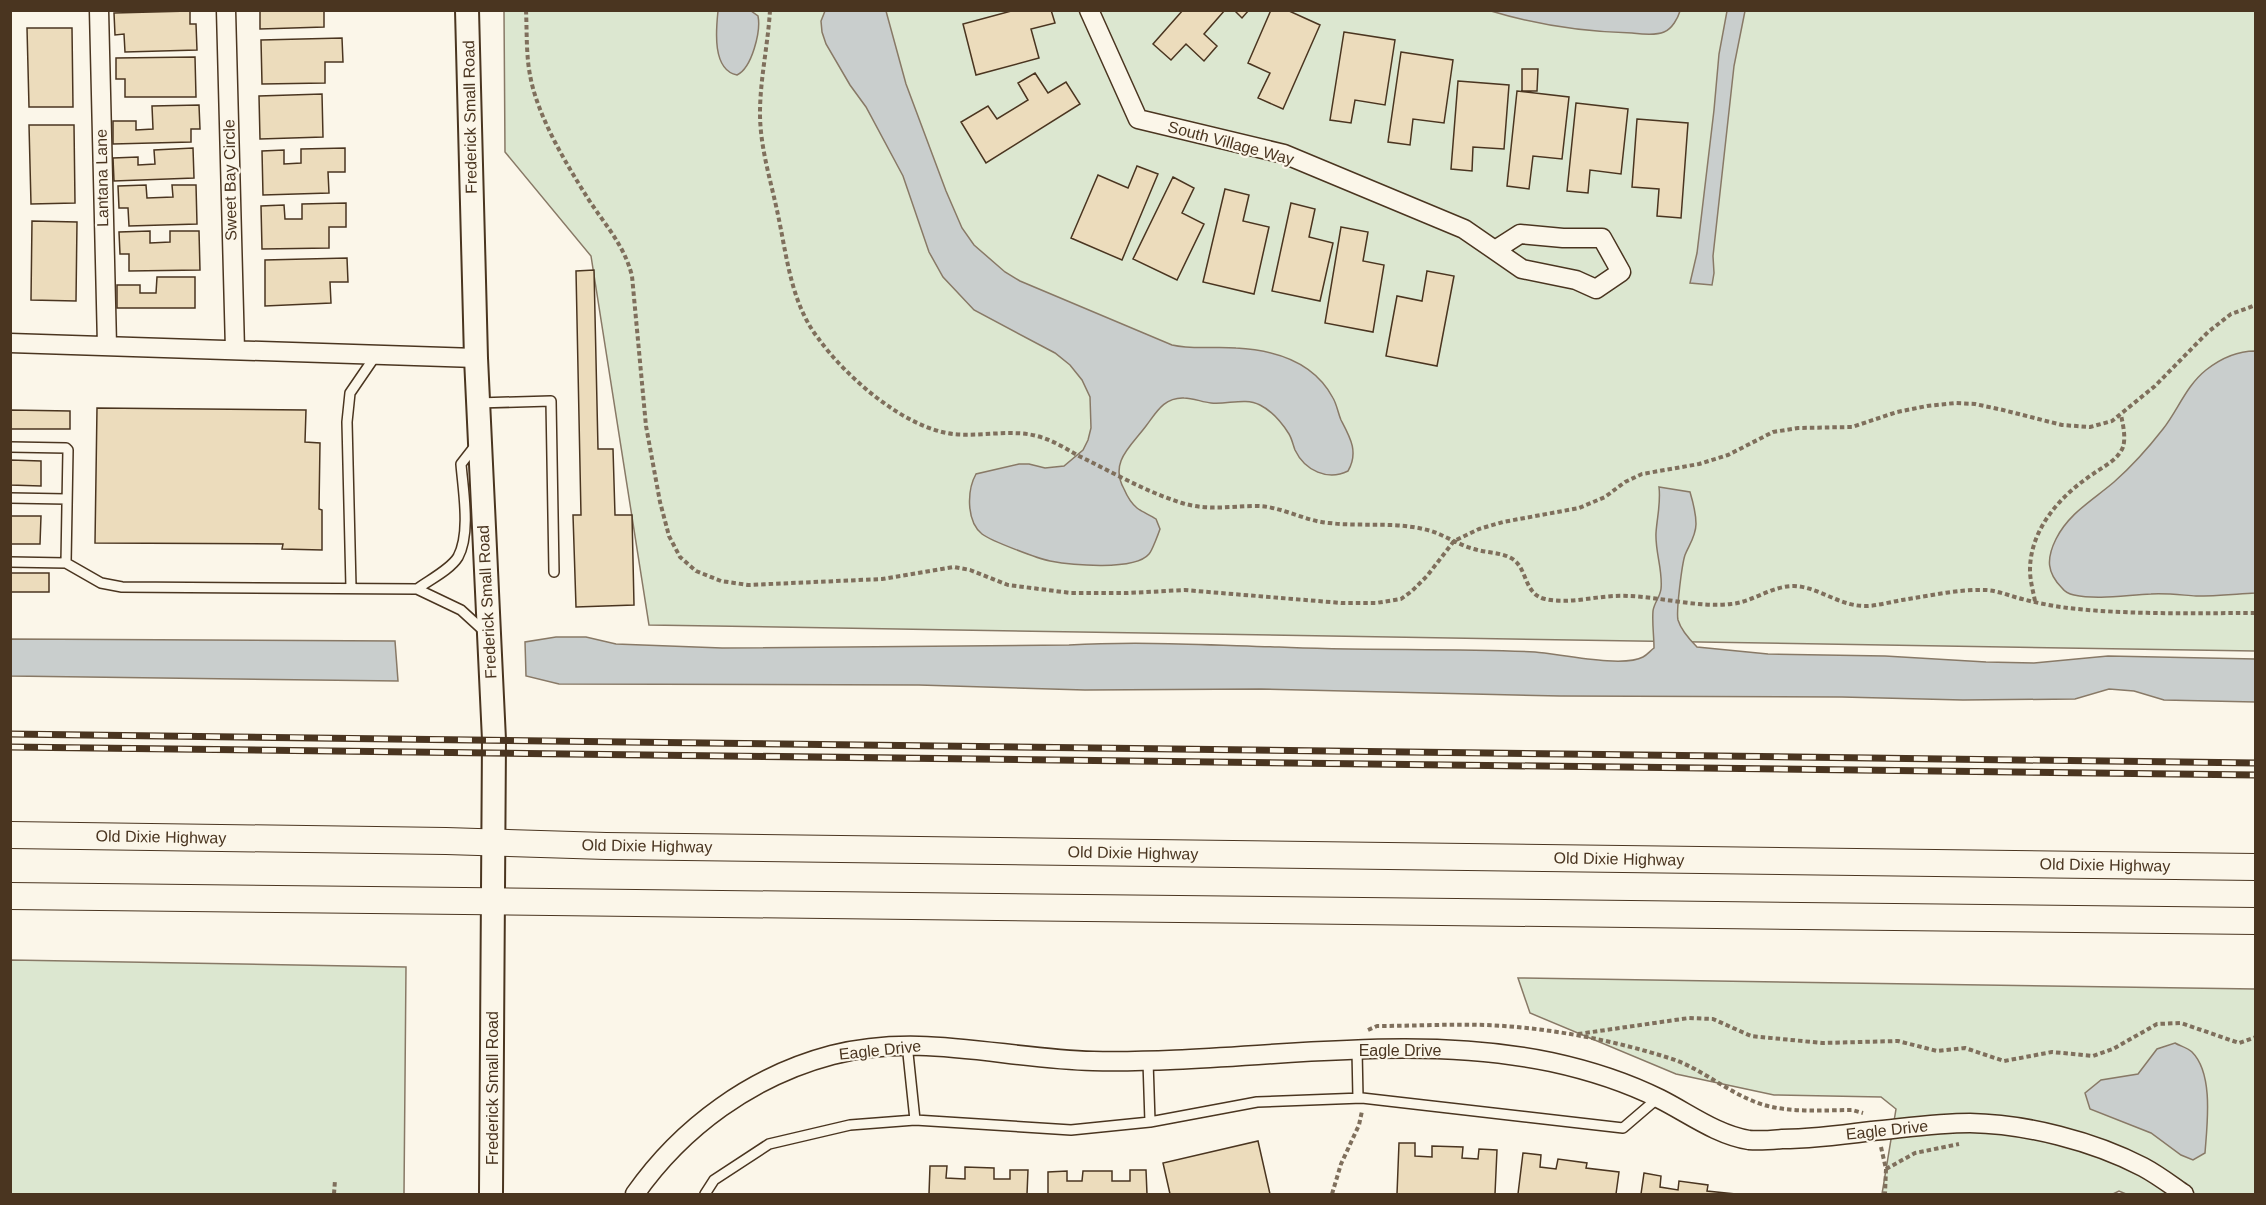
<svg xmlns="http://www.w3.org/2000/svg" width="2266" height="1205" viewBox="0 0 2266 1205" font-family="Helvetica,sans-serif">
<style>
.green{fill:#dce7d0;stroke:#887966;stroke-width:1.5}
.water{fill:#c9cecd;stroke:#887966;stroke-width:1.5}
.building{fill:#ecdcbc;stroke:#4a3520;stroke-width:1.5}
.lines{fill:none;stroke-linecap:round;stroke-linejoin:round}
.service-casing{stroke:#4a3520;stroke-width:12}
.minor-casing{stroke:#4a3520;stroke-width:21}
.tertiary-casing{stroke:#4a3520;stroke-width:26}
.secondary-casing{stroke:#4a3520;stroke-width:28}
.path{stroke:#7f6f5c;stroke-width:4;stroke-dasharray:4.5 3;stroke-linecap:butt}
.service{stroke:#fbf6e9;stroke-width:9}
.minor{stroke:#fbf6e9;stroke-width:18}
.tertiary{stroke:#fbf6e9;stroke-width:22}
.secondary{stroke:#fbf6e9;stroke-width:26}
.rail-casing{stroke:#4a3520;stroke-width:7}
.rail{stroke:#fbf6e9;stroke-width:4.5;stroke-dasharray:14;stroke-linecap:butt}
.labels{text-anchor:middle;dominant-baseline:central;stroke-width:4.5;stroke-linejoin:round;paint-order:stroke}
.street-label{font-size:16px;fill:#4a3520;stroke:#fbf6e9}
</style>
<rect width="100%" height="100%" fill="#fbf6e9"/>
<path class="green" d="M504,11H2255V651L649,625L591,256L505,152Z
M11,960L406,967L404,1194H11Z
M1518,978L2255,989V1194H2126L2119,1191L2113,1194H1882L1896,1109L1881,1097L1774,1095L1676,1074L1530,1013Z"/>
<path class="water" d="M718,11H751L758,16C761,31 752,68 737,75C712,70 716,30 718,11Z
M825,11H886L906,84L946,191L962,228L974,245L1005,272L1020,281L1172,345C1194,350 1214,346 1236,348C1274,350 1314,362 1333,398C1337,405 1338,413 1341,420C1350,437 1359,452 1348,471C1328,481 1305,471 1295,450C1293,445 1292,439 1289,434C1282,423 1272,411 1260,405C1245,397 1227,405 1211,403C1202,402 1193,398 1184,398C1164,397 1156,413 1146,426C1131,446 1109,462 1124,489C1127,496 1131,503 1137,508C1142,512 1150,515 1156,519L1160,529C1159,532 1152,551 1149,554C1135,571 1071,565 1050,561C1039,559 991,541 982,534C966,521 967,490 976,474L1019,464H1029L1045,468L1064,466L1083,450L1088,440L1091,428L1090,397L1082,380L1070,365L1055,353L974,310L943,277L929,252L903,176L866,107L850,85L826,44L822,32L821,21Z
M1491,11L1680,10V11C1678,18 1672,29 1664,32C1655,36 1641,34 1632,33C1583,32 1537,25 1491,11Z
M1727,11H1745L1734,66L1713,256L1714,273L1712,285L1690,283L1697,253L1714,110L1719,54Z
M2255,351V593C2236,594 2216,596 2196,596C2181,595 2166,593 2151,594C2126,595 2098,600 2074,595C2069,594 2065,592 2062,588C2047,573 2046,559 2056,539C2069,513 2093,500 2114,482C2131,467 2149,447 2163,429C2178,410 2186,386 2206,370C2220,359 2237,351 2255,351Z
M1659,487L1690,492C1693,502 1696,513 1696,524C1696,536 1689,545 1685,555C1682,564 1676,611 1678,620C1681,630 1690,640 1697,647L1768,654L1885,656L1986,662L2034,663L2108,656L2255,659V702L2164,700L2134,691L2109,689L2075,699L1963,700L1842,697L1560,696L1261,689L1085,690L919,685L559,684L526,676L525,642L556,637H586L616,644L722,648L1069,645C1140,641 1209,645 1279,647C1364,651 1450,648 1535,652C1560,654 1623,668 1643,657C1647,655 1650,651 1654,648C1654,636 1652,623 1653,611C1654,603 1660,597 1661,589C1663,570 1655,552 1656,533C1657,517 1661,503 1659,487Z
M11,639L395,641L398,681L11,676Z
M2175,1043C2180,1046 2188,1048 2192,1052C2214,1074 2207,1125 2205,1153L2193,1160L2181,1155L2151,1133L2090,1109L2085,1093L2101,1080L2138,1074L2157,1049Z"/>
<path class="building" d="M260,10H324V27L260,29Z
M1015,10H1051L1055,23L1031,29L1039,58L976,75L963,24Z
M1183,10H1225L1204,34L1217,46L1204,61L1186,44L1171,60L1153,44Z
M1234,10H1249L1242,18Z
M1271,10H1287L1320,25L1283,109L1258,98L1270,73L1248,63Z
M190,11V24H196L197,50L125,52L124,34L115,35L114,13Z
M27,28H72L73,107H29Z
M1344,32L1395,40L1385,105L1355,100L1351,123L1330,120Z
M342,38L343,62H325V83L262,84L261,40Z
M1401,52L1453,60L1444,123L1413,119L1410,145L1388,142Z
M195,57L196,97H125V79H116V58Z
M1522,69H1538L1537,91H1522Z
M1035,73L1048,93L1066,82L1080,104L986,163L961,122L988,106L997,119L1028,100L1018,83Z
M1458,81L1509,85L1504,149L1473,147L1472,171L1451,169Z
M1517,91L1569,97L1562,159L1533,156L1529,189L1507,186Z
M322,94L323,137L260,139L259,96Z
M1576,103L1628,109L1621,174L1590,170L1588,193L1567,191Z
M199,105L200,129H191V142L113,144V121H136V130L153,129L152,106Z
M1637,119L1688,123L1681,218L1657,216L1659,189L1632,187Z
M29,125H74L75,203L31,204Z
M193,148L194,178L114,181L113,158L138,157V165L155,164L154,150Z
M345,148V172H328L329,193L263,195L262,151L284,150V164L301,163V149Z
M1137,166L1158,174L1122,260L1071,238L1098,175L1128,188Z
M1173,177L1194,188L1182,213L1204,224L1177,280L1133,259Z
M146,185L147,198L173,197L172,185H196L197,224L129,226L128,208H119L118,186Z
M1225,189L1249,195L1243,221L1269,227L1254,294L1203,282Z
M346,203V227H329V248L262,249L261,206L284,205L285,219H302V204Z
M1291,203L1315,209L1309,237L1333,243L1320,301L1272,291Z
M32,221L77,222L76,301L31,300Z
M1341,227L1368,232L1363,261L1384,265L1373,332L1325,323Z
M150,231V243L170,242V231H199L200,270L129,271V254H120L119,232Z
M347,258L348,282H330L331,303L265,306V260Z
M594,270L598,449H613L615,515H632L634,605L576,607L573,515H581L576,271Z
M1427,271L1454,276L1437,366L1386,356L1397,296L1422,301Z
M157,277H195V308H117V285H140V293H156Z
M97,408L306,410L305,442L320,443L319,509L322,510V550L282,549L283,544L95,543Z
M10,410L70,411V429H10Z
M10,460L41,461V486L10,485Z
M10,516H41L40,544H10Z
M10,573H49V592H10Z
M1258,1141L1270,1194H1170L1163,1163Z
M1399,1143H1415V1156L1432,1157V1146L1463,1147L1462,1158L1478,1159L1479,1149L1497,1150L1495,1194H1397Z
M1523,1153L1541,1155L1540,1167L1556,1169L1558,1159L1587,1163L1586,1168L1619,1172L1616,1194H1518Z
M930,1166H947L946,1178L965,1179V1167L994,1168V1179H1010V1170H1028L1027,1194H929Z
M1130,1170H1146L1147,1194H1048V1172L1067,1171V1181H1082L1083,1171H1112V1181H1130Z
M1644,1173L1661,1176L1660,1187L1678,1190L1679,1181L1708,1185L1707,1191L1736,1194H1641Z"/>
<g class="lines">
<defs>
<path id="service" d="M478,403L551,401L554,572
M10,447L66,448L68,450L66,563
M10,498L66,499
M10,562L66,563L101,583L122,587L417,589L461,610L484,631
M351,587L347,422L350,393L376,355
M417,589C429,580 450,570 458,557C471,533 463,490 461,464L475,446
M907,1044L915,1120L1071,1130L1150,1122L1257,1102L1362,1098L1623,1128L1658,1098
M1357,1050L1358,1098
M1148,1061L1150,1122
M705,1194L714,1180L769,1144L850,1125L915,1120"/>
<path id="minor" d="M99,10L107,345
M226,10L235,350
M1089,10L1138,119L1284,154L1464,229L1522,269L1576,280L1596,289L1621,272L1602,238H1563L1520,234L1495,250
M10,343L476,358
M635,1194C682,1127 752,1076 832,1055C922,1032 1003,1059 1093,1061C1245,1064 1400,1031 1551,1062C1588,1070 1626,1082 1660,1099C1688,1113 1717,1135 1749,1140C1759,1141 1771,1140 1782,1139C1812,1139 1842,1135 1872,1131C1904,1128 1937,1123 1970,1123C2026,1124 2093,1141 2143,1167C2158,1175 2171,1185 2184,1194"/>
<path id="tertiary" d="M467,10L476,358L494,740L491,1194"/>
<path id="secondary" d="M10,835L446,841L606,846L2256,867
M10,896L2256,921"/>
</defs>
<use href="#service" class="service-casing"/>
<use href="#minor" class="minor-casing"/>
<use href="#tertiary" class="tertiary-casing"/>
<use href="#secondary" class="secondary-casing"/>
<path class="path" d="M526,10C527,32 526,54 530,75C537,115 565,162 587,197C604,224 624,244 632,276L646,426L660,502L669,536L680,557L696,571L721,581L748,585L882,579L954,567L970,570L1008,585L1071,593H1128L1185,590L1341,603H1376L1401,599L1412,591L1427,576L1454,541L1479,529L1503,522L1579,508L1605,497L1625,482L1642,474L1699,464L1728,455L1773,432L1798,428L1852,427L1897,412L1927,406L1955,403L1975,404L2003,410L2062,425L2090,427L2112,421L2155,386L2208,332L2231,314L2256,305
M770,10C768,45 760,79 760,113C760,148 771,181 778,215C787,257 791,303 818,338C846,377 904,428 953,434C981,437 1010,429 1037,436C1053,440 1066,449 1079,456C1112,472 1146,492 1182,503C1209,511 1229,506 1256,506C1281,506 1304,521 1329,523C1363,527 1397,521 1431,531C1446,536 1459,545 1474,549C1486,553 1500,552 1511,558C1528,567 1523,594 1545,599C1571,605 1601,594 1629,596C1660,597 1701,608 1731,604C1753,602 1771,586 1794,586C1819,587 1839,606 1865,606C1877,606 1890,602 1902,600C1929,596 1958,589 1986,590C1999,591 2010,596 2022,599C2037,603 2053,606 2068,608C2130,615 2194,613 2256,613
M2035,601C2033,591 2030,580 2030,570C2030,529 2061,495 2093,474C2104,466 2118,460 2123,447C2126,437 2123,425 2121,415
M1368,1030L1377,1026C1419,1026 1462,1023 1504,1026C1559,1030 1616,1041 1669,1058C1699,1067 1723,1089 1753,1101C1783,1114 1821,1110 1852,1110L1863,1113
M1578,1034L1689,1018L1713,1019L1751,1036L1822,1043L1898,1041L1937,1051L1965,1048L2004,1061L2052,1052L2093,1056L2113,1049L2157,1024L2181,1023L2239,1043L2256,1037
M1881,1147L1886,1169L1885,1194
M1886,1169L1915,1153L1959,1144
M334,1194L335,1180
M1332,1194L1341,1164L1359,1125L1362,1111"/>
<use href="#service" class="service"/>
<use href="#minor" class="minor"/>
<use href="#tertiary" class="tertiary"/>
<use href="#secondary" class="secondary"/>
<defs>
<path id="rail" d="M10,734L2256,763
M10,747L2256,775"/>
</defs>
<use href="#rail" class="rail-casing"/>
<use href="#rail" class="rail"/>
</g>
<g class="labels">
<g class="street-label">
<text transform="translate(470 117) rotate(-91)">Frederick Small Road</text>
<text transform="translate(1231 143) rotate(15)">South Village Way</text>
<text transform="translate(102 178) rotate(-91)">Lantana Lane</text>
<text transform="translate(230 180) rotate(-91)">Sweet Bay Circle</text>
<text transform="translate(487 602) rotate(-93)">Frederick Small Road</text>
<text transform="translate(161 837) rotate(1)">Old Dixie Highway</text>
<text transform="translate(647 846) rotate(1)">Old Dixie Highway</text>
<text transform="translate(1133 853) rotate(1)">Old Dixie Highway</text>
<text transform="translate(1619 859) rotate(1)">Old Dixie Highway</text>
<text transform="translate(2105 865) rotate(1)">Old Dixie Highway</text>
<text transform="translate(880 1050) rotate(-6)">Eagle Drive</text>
<text x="1400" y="1050">Eagle Drive</text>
<text transform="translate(492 1088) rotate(-90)">Frederick Small Road</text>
<text transform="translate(1887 1130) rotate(-6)">Eagle Drive</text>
</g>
</g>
<rect width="2266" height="1205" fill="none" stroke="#4a3520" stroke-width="24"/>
</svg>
